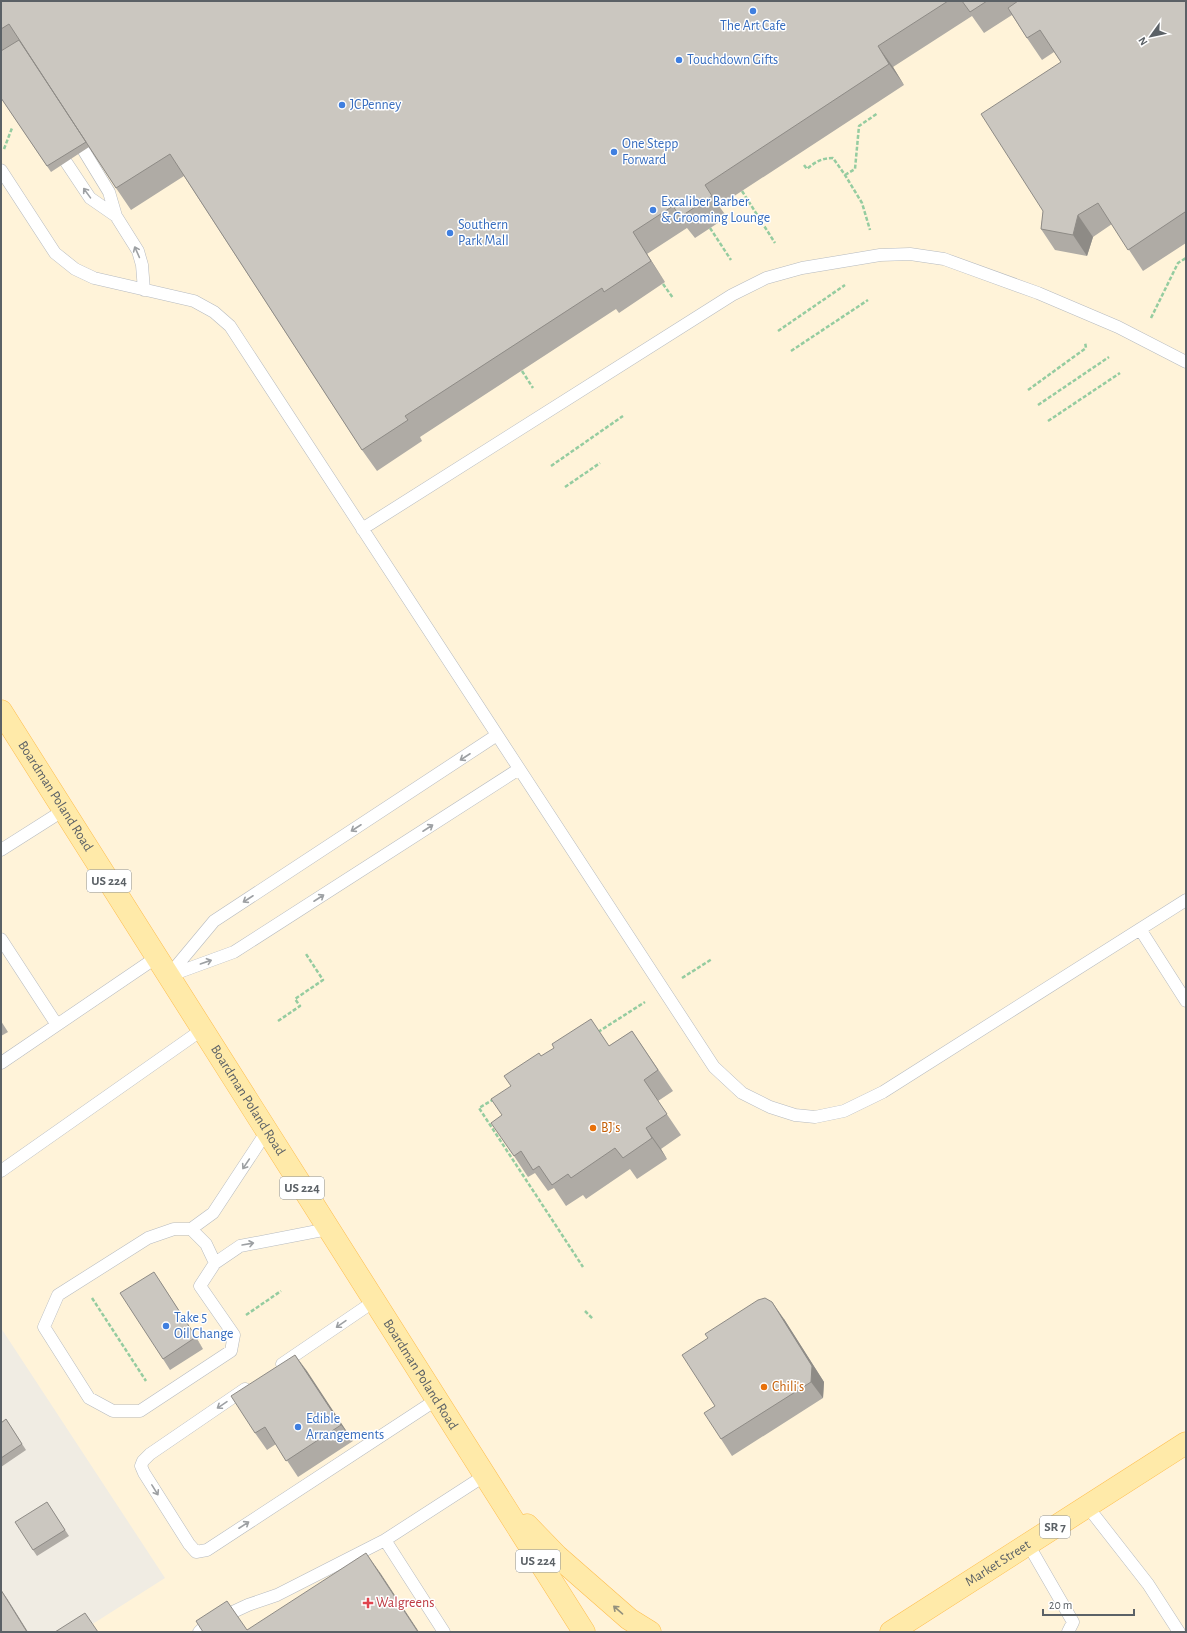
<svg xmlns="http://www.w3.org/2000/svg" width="1187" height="1633" viewBox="0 0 1187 1633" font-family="'Alegreya Sans',sans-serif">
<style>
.commercial{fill:#fff3d9}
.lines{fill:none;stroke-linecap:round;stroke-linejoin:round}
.lane-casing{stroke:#b6babf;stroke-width:13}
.primary-casing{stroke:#ffbe4d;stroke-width:23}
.path{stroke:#95cca0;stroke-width:2.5;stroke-dasharray:4 2;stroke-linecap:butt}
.lane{stroke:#fff;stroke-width:12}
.primary{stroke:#ffeaa9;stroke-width:22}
.wall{fill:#afaba5}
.shaded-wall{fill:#8e8b86}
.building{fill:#cbc7c0;stroke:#8e8b86}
.oneway{stroke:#9da0a3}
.oneway2{stroke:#94917d}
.shop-dot{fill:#3f7fe0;stroke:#fff;stroke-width:1.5}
.food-dot{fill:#e8710a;stroke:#fff;stroke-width:1.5}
.health-dot{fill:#e0444e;stroke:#fff;stroke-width:1.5}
.labels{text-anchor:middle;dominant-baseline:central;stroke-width:3;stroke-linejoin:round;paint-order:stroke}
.shield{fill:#fff;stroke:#8c9094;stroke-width:1}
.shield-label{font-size:13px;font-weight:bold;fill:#5b6166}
.shop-label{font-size:14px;fill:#366cbe;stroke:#fff;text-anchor:start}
.street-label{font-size:14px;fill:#5b6166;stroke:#fff}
.food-label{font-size:14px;fill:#c56008;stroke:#fff;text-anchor:start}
.health-label{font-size:14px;fill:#be3a42;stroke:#fff;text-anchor:start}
</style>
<rect width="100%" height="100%" fill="#f0ece3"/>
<path class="commercial" d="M1,1H1186V1632H80L165,1578L1,1328Z"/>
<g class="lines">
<defs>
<path id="lane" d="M84,151L109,192L116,216L138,251L142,265L144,290
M66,162L90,198L116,216
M1,170L55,253L75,269L94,278L194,301L214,312L230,326L714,1067L742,1093L770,1107L795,1115L815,1117L844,1111L883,1092L1186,900
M362,529L732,295L766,278L802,268L880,255L910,254L944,259L1038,293L1118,327L1186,362
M1,850L64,810
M1140,929L1186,1001
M1,939L57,1025
M169,975L214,921L497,735
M171,975L234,952L519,769
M1,1063L157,957
M1,1171L203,1029
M174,1229H191L206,1244L215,1263L200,1286L234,1335L231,1351L140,1411H113L89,1398L44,1327L58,1295L148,1238Z
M191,1229L213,1213L267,1131
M215,1263L240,1246L328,1229
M282,1364L373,1302
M245,1389L150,1454L143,1461L141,1466L144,1473L189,1544L196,1552L207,1550L436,1400
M1087,1506L1148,1584L1179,1632
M1028,1544L1073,1622L1068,1632
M199,1632L207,1624L248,1605L277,1595L385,1540
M444,1632L385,1540L484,1476"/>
<g id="primary">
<path id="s1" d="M1,711C197,1017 388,1326 584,1632"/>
<path d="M527,1525L557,1556L629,1619L650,1632"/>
<path id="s2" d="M891,1632L1186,1443"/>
</g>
</defs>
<use href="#lane" class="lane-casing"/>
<use href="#primary" class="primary-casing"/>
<path class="path" d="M4,149L12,128
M804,165L807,169C815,162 822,158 833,158L845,175L862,203L870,230
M845,175L855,169L859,126L878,113
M742,191L775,243
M710,228L731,260
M663,284L673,298
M1151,318L1178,263L1186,258
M778,331L845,285
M791,351L868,300
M522,371L533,388
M1028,390L1086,348L1085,342
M1038,405L1109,357
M1048,421L1120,373
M551,466L623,416
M565,487L600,463
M682,978L712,959
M278,1021L300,1006L295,999L323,980L306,954
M598,1032L645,1002
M494,1099L479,1108L583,1267
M92,1298L146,1381
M585,1311L593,1319
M246,1315L281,1291"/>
<use href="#lane" class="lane"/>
<use href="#primary" class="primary"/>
</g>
<path class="wall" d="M1,1H1186V243L1143,271L1112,224L1093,237L1087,256L1055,250L1041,229L1043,211L1061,62L1054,52L1042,60L1027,38L1012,15L984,33L972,16L893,67L904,85L719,206L727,217L695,238L687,228L647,254L665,282L619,313L616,309L420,437L422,441L377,471L362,450L184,176L131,210L116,188L89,147L51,172L1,98Z
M1,1021L8,1032L1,1036Z
M632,1031L673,1091L658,1101L681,1135L661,1149L667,1159L637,1179L630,1169L586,1199L583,1195L566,1206L554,1188L548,1191L535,1173L528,1177L514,1156L502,1115L511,1086L541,1056L609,1046Z
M161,1283L203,1349L170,1370L163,1359Z
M784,1319L824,1382L823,1398L732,1456L721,1439L715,1406Z
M295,1355L353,1441L298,1477L276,1444L267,1450L255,1433Z
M6,1419L26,1450L1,1467V1423Z
M47,1502L69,1536L37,1556L33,1550Z"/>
<path class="shaded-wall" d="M878,46L893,67L904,85L889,64Z
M1078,215L1093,237L1087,256L1073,235Z
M633,232L647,254L665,282L651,261Z
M646,1128L661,1149L667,1159L652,1138Z
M154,1272L203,1349L196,1337Z
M772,1302L784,1319L824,1382L823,1398L811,1382Z
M295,1355L307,1371L353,1441L341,1425Z
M366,1553L381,1574L419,1632H418Z
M1,1590L8,1600L28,1632H27Z"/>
<path class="building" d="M1,1H948L878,46L889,64L705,185L712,196L680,217L673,206L633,232L651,261L604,292L602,288L405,416L408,420L362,450L170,154L116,188L9,24L1,29Z
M962,1H987L970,12Z
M1018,1H1186V214L1185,212L1128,250L1098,203L1078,215L1073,235L1041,229L1043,211L981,114L1061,62L1040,30L1027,38L1008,8Z
M19,40L86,142L47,166L1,98V51Z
M591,1019L609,1046L632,1031L658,1070L644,1080L667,1114L646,1128L652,1138L623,1158L615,1148L571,1178L568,1174L552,1185L539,1166L533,1170L521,1151L514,1156L491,1123L502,1115L491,1099L511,1086L504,1076L539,1053L541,1056L554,1048L552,1044Z
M154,1272L196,1337L163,1359L120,1293Z
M765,1298L772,1302L812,1366L811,1382L721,1439L704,1413L715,1406L682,1355L708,1338L705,1334L758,1300Z
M295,1355L341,1425L286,1461L265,1427L255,1433L231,1396Z
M6,1419L22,1444L1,1458V1423Z
M47,1502L65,1530L33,1550L15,1522Z
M366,1553L418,1632H203L196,1621L227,1601L247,1630Z
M1,1590L27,1632H1Z
M85,1613L98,1632H55Z"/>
<defs><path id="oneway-shaft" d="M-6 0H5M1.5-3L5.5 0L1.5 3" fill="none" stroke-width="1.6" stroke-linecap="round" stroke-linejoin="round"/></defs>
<g class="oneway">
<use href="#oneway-shaft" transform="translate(87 193) rotate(-126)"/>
<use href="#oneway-shaft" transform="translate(137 252) rotate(-114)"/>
<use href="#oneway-shaft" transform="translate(465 757) rotate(147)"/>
<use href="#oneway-shaft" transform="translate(356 828) rotate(147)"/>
<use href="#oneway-shaft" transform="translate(428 828) rotate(-33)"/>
<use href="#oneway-shaft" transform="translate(319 898) rotate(-33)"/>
<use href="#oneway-shaft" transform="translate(248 899) rotate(147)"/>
<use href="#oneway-shaft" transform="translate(206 962) rotate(-19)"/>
<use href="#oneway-shaft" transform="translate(246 1164) rotate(124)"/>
<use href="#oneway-shaft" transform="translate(248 1244) rotate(-10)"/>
<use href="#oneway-shaft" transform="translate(341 1324) rotate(145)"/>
<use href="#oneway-shaft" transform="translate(222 1405) rotate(146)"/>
<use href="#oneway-shaft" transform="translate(155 1490) rotate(58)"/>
<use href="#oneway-shaft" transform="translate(244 1525) rotate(-33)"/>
</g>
<use class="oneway2" href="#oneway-shaft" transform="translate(618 1610) rotate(-139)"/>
<g class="shop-dot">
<circle cx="753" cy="11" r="4"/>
<circle cx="679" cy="60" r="4"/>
<circle cx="342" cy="105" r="4"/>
<circle cx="614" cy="152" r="4"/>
<circle cx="653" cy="210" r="4"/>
<circle cx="450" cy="233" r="4"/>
<circle cx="166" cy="1326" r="4"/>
<circle cx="298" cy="1427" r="4"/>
</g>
<g class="food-dot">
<circle cx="593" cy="1128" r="4"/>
<circle cx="764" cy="1387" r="4"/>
</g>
<path class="health-dot" d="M366 1597h4v4h4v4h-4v4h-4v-4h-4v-4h4z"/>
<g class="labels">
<g class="shield">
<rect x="87" y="870" width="44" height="22" rx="3"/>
<rect x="280" y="1177" width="44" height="22" rx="3"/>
<rect x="1040" y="1516" width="30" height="22" rx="3"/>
<rect x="516" y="1550" width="44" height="22" rx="3"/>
</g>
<g class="shield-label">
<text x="109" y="881">US 224</text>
<text x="302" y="1188">US 224</text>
<text x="1055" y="1527">SR 7</text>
<text x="538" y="1561">US 224</text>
</g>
<g class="shop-label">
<text x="753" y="26" text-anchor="middle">The Art Cafe</text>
<text x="687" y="60">Touchdown Gifts</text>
<text x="350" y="105">JCPenney</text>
<text x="622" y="144">One Stepp<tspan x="622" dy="16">Forward</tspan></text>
<text x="661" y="202">Excaliber Barber<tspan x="661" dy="16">&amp; Grooming Lounge</tspan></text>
<text x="458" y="225">Southern<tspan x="458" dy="16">Park Mall</tspan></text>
<text x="174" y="1318">Take 5<tspan x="174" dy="16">Oil Change</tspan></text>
<text x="306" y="1419">Edible<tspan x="306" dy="16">Arrangements</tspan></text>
</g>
<g class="street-label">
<text stroke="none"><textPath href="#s1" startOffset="101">Boardman Poland Road</textPath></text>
<text stroke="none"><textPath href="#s1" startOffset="461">Boardman Poland Road</textPath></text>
<text stroke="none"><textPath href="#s1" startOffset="785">Boardman Poland Road</textPath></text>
<text stroke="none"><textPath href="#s2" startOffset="127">Market Street</textPath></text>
</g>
<g class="food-label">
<text x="601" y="1128">BJ's</text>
<text x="772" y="1387">Chili's</text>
</g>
<g class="health-label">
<text x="376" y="1603">Walgreens</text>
</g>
</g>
<rect width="1187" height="1633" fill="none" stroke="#5b6166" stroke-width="4"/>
<g transform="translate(1151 36) rotate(237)" stroke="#ffffff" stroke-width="3" paint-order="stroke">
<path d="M0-3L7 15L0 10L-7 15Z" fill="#5b6166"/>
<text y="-6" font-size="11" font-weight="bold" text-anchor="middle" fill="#5b6166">N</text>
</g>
<path d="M1043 1609v6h91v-6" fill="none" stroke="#5b6166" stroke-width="2"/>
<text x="1049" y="1609" font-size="12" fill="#5b6166" stroke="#ffffff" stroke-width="3" paint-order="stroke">20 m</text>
</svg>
